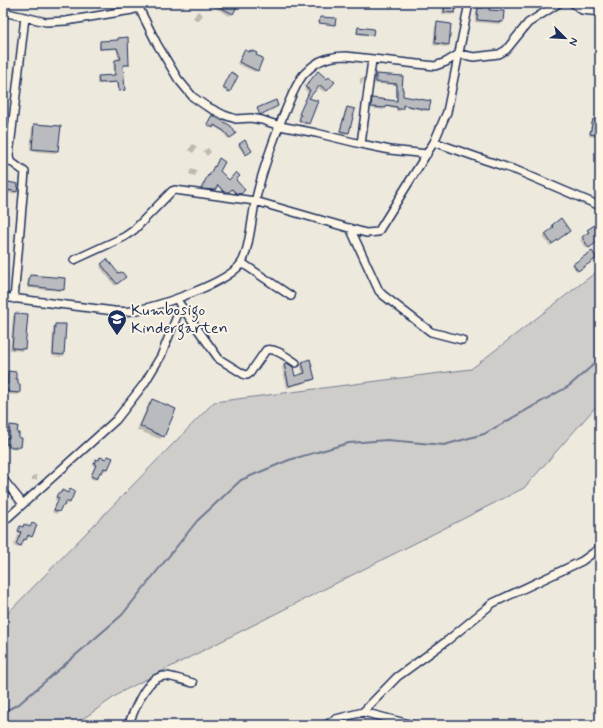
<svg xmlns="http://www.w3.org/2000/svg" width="603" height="728" viewBox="0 0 603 728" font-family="Mynerve,sans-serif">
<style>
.green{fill:#cfcdca;stroke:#757e94}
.shadow{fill:#0003}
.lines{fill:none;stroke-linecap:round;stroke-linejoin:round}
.stream{stroke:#6c778f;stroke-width:2}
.building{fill:#babbbe;stroke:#1b2f5e}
.street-casing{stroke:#1b2f5e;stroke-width:10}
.street{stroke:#fcf5e5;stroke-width:7}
.labels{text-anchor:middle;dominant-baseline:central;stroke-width:4;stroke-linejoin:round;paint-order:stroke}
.poi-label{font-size:16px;fill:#1b2f5e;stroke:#fcf5e5;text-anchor:start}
</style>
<rect width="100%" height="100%" fill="#eee9dd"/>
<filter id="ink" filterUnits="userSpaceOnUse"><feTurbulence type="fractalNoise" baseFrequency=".025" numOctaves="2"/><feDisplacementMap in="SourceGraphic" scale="8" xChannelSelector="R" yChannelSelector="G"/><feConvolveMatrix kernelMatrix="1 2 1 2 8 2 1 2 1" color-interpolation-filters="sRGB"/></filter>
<g filter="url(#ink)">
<path class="green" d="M600,269V402L524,488L123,691L74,725H3V618L214,402L471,369Z"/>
<path class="shadow" d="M206,3H234L237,5L230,16Z
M439,3H455L454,13L451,15L442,14L443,4Z
M483,6L488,11L502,22L499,24L475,22L476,10Z
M198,11L203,15L198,21L193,18Z
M438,23L448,45L446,47L433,45L435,26Z
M358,28L373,30L372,35L371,36L356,34Z
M119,39L128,65L126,66L122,67L124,90L122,91L118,92L117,83L97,84V79L99,77L114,76L113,62L115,61H119L116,49L99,50V44L101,42L117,41Z
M244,51L249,53L251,51L255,56L257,70L255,72L237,64Z
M318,73L327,80L333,82L324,92L317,87L308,98V123L306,125L298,122L300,117L298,116L308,93L304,89Z
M230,75L229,91L228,93L223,90Z
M377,75L401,77L402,97L428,109L426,111L402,106L400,111H396V108L385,107L383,110L370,108L371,101L372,99L396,102V85L374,84L375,77Z
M360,78H364L362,84H360Z
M347,108L354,110L348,133L345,135L339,133L345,110Z
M211,118L234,135L228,139L223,132L213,126L211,128L206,125Z
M593,120L600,122V138L589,136L591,123Z
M35,125L58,150L55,153L30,151L32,127Z
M193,144L197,147L193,153L188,150Z
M240,144L250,152L245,155L238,146Z
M208,148L211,152L207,156L203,151Z
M214,167L229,181L235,180L244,190L239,194H235L231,189L227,193L223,192L216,185L213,191L201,189L207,177H209Z
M191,169L197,171L195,176L189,174Z
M3,174L6,175L4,182L17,185L16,192L13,194L3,192Z
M553,225L567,233L550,246L543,237L552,229L551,228Z
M596,225L600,231V239L587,249L580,240L587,235L586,233L588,231Z
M594,259L576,271L573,266L574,265Z
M102,264L123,279L115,286L100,267Z
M30,276L63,289L60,291L27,288L28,278Z
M3,284L6,286V290L3,292Z
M15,314L24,349L22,351L10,350L13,316Z
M55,325L63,355L61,357L52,356L53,327Z
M302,362L314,379L312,381L287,388L282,367L287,364L294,377L303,375L300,365Z
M9,372L15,380L19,392L17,395L6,394V392L3,391V387L6,385V375Z
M152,400L163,436L160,439L137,430L149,403Z
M10,427L16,434L20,447L18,449L7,448V446H4V441L7,439L8,429Z
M108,457L111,458L107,469L105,471L102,470L94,480L90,478L95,467L93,466L94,462L100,458L106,459Z
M37,475V480H32V476Z
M70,490L74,492L69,502L67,505L64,504L56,514L52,512L57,501L55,500L56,496L62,492L67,494Z
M32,524L31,536L29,538L26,537L18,548L14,546L19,534L17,533L18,530L24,525L29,528Z"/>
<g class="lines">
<path class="stream" d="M3,712L19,704L122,615L197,521L241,480L289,460L349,443L387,440L444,445L484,434L569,386L600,359"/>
</g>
<path class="building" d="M212,3H234L238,5L233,14Z
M445,3H456L455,13L444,12Z
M483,5H490L489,10L504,11L503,22L477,20L478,7L482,8Z
M320,17L336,18L335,25L319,23Z
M437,22L451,24L449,45L435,43Z
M358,27L374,29L373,35L357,33Z
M128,37L129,65H123L125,90L119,91L118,82L99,83L98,76L115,75V60L121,59L117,48L100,49V41L118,40V38Z
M244,50L250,52V50L257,53L256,55L263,58L258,71L239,62Z
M318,71L327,79L329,77L335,82L327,91L320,85L309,98L318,101L309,124L299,120L301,115L299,114L310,90L305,87Z
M231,72L238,76L230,92L223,88Z
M376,74L403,76L402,89H403V96L431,101L429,110L403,105V109H397V107L386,105V108L371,107L372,98L397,101V84L376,82Z
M276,100L278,106L260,115L257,108Z
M347,107L355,109L349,133L340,131Z
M212,115L231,126L236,134L230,138L224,131L214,125L213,128L207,124Z
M593,119L600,121V136L590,134Z
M34,124L61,126L58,151L32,149Z
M245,140L252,151L246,155L239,144Z
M219,158L225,162L220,171L229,180L236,172L240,176L236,180L245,190L241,194L236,193L232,189L229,192H224L218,185L215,190L201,189L208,175L209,176L214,166L215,167Z
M3,181L18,184L17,192L3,189Z
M561,218L570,231L552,244L545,234L554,227L552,225Z
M596,224L600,229V240L589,248L582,237L589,232L587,230Z
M592,251L597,258L578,271L573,264Z
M107,259L118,273L122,272L126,277L117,284L101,264Z
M30,275L65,278L64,290L28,286Z
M15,313L28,314L25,349L12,348Z
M55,324H66L64,355L53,354Z
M310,359L315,379L289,386L284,364L287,363L293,367L295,376L305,373L302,362Z
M8,371L16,372V379H18V384H20V393L8,392V390L4,389L5,384H8Z
M152,399L176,409L164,437L140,426Z
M10,425L18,426L17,433H19V438H22L21,447H9V444H6V438H9Z
M108,456L113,458L108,469L104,468L102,473L100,472L97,479L91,476L96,465L94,464L96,459L99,460L100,457L106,459Z
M70,489L75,491L70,503L66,501L64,506H62L59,512L54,510L59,498L56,497L58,493H61L62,490L68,493Z
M32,523L37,525L32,537L28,535L26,540L24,539L21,546L16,544L21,532L18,531L20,526L23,527L24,524L30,527Z"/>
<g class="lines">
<defs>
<path id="street" d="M573,3L582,10L600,12
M139,8L157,44L178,79L193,97L206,106L224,115L236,119L251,118L262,120L280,126L316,133L361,144L390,150L427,154
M3,12L46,22L66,21L132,10L139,8L145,3
M434,142L485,160L518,171L600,206
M361,144L372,60
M350,228L379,291L383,295L431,332L462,340
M74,260L124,237L134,230L172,191L175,190L255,201L366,233L378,232L434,142L447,112L469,3
M242,263L291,296
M3,297L114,311C120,311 126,312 132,311C156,307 230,283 242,262C249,251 252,217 255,203C261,173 272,144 283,116C289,103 294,87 303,75C306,72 310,68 314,65C323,58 334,56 346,56L435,66L446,62L459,54L474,57L499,54L506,50L528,23L559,3
M14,299L25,172L10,161L9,156L25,17
M179,303L219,359L245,375H247L250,373L266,350C275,347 288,358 296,363
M3,479L23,504
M3,522L116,420L144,384L161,356L181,306
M363,712L413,725
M128,725C135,710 146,675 166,676C175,677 185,681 193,683
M326,725L336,719L363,712L397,677L448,640L493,603L582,561L597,550L600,546"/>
</defs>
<use href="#street" class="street-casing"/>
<use href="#street" class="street"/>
</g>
</g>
<defs>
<symbol id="school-pin" viewBox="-11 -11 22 30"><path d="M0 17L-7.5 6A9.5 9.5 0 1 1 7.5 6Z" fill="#1b2f5e" stroke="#fcf5e5"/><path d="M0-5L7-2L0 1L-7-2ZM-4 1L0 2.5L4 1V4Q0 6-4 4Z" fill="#fff"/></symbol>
</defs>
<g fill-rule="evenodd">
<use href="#school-pin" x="106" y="308" width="22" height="30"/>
</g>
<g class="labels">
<g class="poi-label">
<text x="131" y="310">Kumbosigo<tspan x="131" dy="18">Kindergarten</tspan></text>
</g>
</g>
<rect width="603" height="728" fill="none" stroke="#fcf5e5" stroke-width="16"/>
<rect x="8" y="8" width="587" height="712" fill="none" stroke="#1b2f5e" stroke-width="1.5" filter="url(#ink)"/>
<g transform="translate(565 38) rotate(114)" stroke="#fcf5e5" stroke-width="3" paint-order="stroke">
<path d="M0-3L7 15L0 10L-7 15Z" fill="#1b2f5e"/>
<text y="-6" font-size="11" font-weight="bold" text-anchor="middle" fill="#1b2f5e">N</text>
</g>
</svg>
